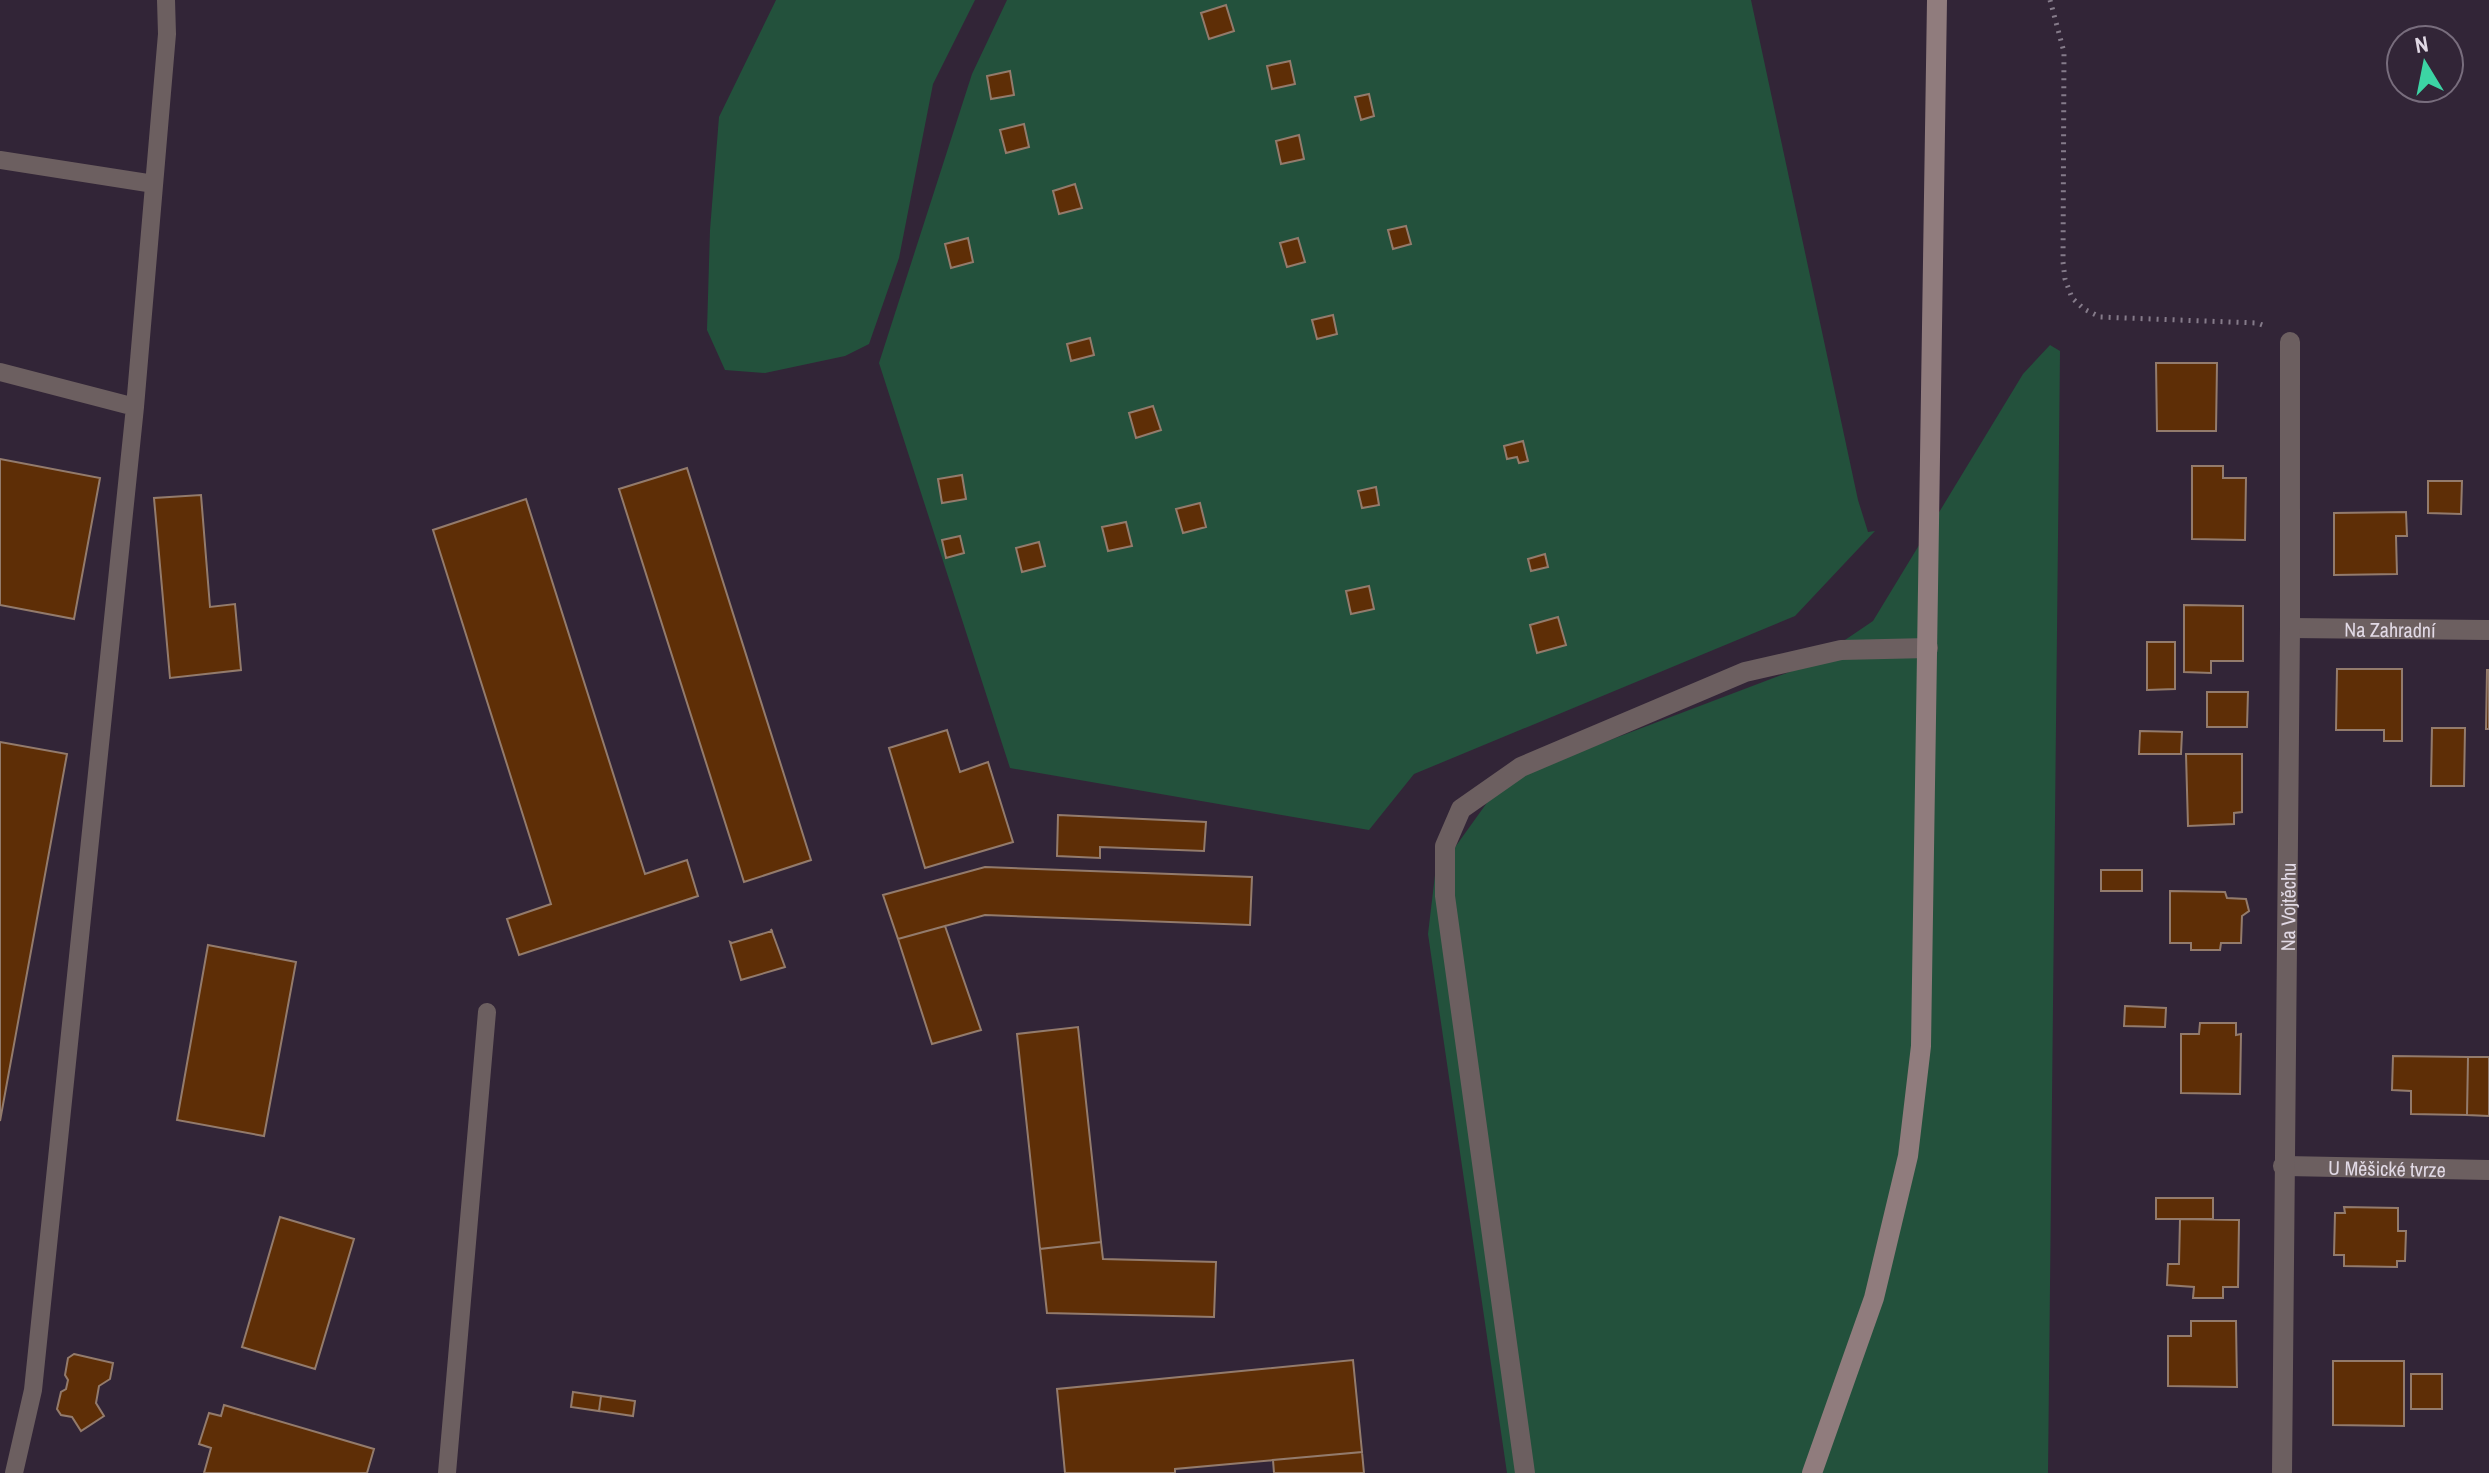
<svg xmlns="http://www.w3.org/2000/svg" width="2489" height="1473" viewBox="0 0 2489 1473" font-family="'Archivo Narrow',sans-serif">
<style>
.green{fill:#23513c}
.building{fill:#5e2e06;stroke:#937b6c;stroke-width:2}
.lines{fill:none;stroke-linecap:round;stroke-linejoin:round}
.path{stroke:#857b8a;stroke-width:5;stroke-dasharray:2 6;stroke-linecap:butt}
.lane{stroke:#6c5f60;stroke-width:18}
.street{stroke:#6c5f60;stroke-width:20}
.secondary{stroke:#907c7d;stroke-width:20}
.labels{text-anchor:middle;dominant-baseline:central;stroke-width:6;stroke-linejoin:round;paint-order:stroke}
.street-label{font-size:20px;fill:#e1d9e5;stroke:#322537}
</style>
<rect width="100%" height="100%" fill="#322537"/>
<path class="green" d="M776,0H975L933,84L899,258L869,344L845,356L765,373L725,370L707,330L710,230L719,117Z
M1007,0H1751L1858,500L1868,532L1875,531L1795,616L1414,774L1369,830L1010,768L879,363L972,74Z
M2050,345L2060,351L2048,1473H1507L1428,934L1435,875L1499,786L1597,745L1808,665L1873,621L2023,374Z"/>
<path class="building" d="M1226,5L1234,31L1209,39L1201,13Z
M1290,61L1295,84L1272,89L1267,66Z
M1010,71L1014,95L991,99L987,76Z
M1369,94L1374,116L1361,120L1355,97Z
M1024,124L1029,147L1006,153L1000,130Z
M1299,135L1304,159L1281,164L1276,141Z
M1075,184L1082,208L1059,214L1053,191Z
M1406,226L1411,244L1393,249L1388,230Z
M968,238L973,262L951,268L945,244Z
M1298,238L1305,262L1287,267L1280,243Z
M1333,315L1337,334L1317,339L1312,320Z
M1090,338L1094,355L1071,361L1067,344Z
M2156,363H2217L2216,431H2157Z
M1153,406L1161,430L1136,438L1129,413Z
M1523,441L1528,461L1519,463L1517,457L1507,459L1504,446Z
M0,459L100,478L74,619L0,605Z
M2192,466H2223V478H2246L2245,540L2192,539Z
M687,468L811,860L744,882L619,489Z
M962,475L966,499L942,503L938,479Z
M2428,481H2462L2461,514L2428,513Z
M1376,487L1379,505L1362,508L1358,491Z
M201,495L210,607L235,604L241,670L170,678L154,498Z
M526,499L645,874L687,860L698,896L519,955L507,919L551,904L433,530Z
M1200,503L1206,527L1183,533L1176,509Z
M2406,512L2407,536H2396L2397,574L2334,575V513Z
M1126,522L1132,546L1108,551L1102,527Z
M960,536L964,553L946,558L942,540Z
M1039,542L1045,566L1022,572L1016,548Z
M1545,554L1548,567L1531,571L1528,559Z
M1369,586L1374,609L1351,614L1346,591Z
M2184,605L2243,606V661H2211V673L2184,672Z
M1558,617L1566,645L1537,653L1530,625Z
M2147,642H2175V689L2147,690Z
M2337,669H2402V741H2384V730H2336Z
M2487,670H2489V729H2486Z
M2207,692H2248L2247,727H2207Z
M2432,728H2465L2464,786H2431Z
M947,730L960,772L988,762L1013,842L925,868L889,748Z
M2140,731L2182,732L2181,754H2139Z
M0,742L67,754L0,1121Z
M2186,754H2242V812L2234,813V824L2188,826Z
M1058,815L1206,822L1204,851L1100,847V858L1057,856Z
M985,867L1252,877L1250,925L985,915L898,939L883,895Z
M2101,870H2142V891H2101Z
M2170,891L2225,892L2227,898L2246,899L2249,911L2242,916L2241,943H2221L2220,950H2191V943H2170Z
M945,926L981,1030L932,1044L898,939Z
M771,929L785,967L741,980L730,942L732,943L772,931Z
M208,945L296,962L264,1136L177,1120Z
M2125,1006L2166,1008L2165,1027L2124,1026Z
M2200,1023H2236V1035L2241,1034L2240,1094L2181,1093V1034H2199Z
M1078,1027L1101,1242L1040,1249L1017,1034Z
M2393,1056L2468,1057L2467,1115L2411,1114V1091L2392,1090Z
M2468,1057H2489V1116L2467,1115Z
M2156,1198H2213V1219H2156Z
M2344,1207L2398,1208V1231H2406L2405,1261H2397V1267L2344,1266V1255H2334L2335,1213H2345Z
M280,1217L354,1239L315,1369L242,1347Z
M2180,1219L2239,1220L2238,1287H2223V1298H2193L2194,1287L2167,1285L2168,1264H2179Z
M1101,1242L1103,1259L1216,1262L1214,1317L1047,1313L1040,1249Z
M2191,1321H2236L2237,1387L2168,1386V1336H2191Z
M74,1354L113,1363L110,1379L99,1386L96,1403L104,1416L81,1431L72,1417L61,1415L57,1409L61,1392L66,1389L68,1380L65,1375L68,1358Z
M1353,1360L1362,1452L1175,1469V1473H1065L1057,1389Z
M2333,1361H2404V1426L2333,1425Z
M2411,1374H2442V1409H2411Z
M573,1392L601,1396L599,1411L571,1407Z
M601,1396L635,1401L633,1416L599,1411Z
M224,1405L374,1449L367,1473H204L211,1448L199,1444L209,1413L221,1416Z
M1362,1452L1364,1473H1274L1273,1460Z"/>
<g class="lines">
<path class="path" d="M2050,0L2064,52L2063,262L2065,279L2072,298L2084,309L2100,317L2257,323L2265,326"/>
<path class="lane" d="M0,160L154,184
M0,372L135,407L167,34L166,0
M14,1473L33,1390L135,407
M447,1473L487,1012"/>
<g class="street">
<path id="s1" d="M2290,628L2489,630"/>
<path id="s2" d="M2283,1166L2489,1170"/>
<path d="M1525,1473L1445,896V846L1461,809L1521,767L1745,672L1841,650L1928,648"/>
<path id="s3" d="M2282,1473L2290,628V342"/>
</g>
<path class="secondary" d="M1812,1473L1874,1298L1908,1156L1921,1046L1937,0"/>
</g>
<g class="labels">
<g class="street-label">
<text stroke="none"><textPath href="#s1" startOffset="100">Na Zahradní</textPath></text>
<text stroke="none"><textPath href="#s3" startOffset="566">Na Vojtěchu</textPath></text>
<text stroke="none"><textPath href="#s2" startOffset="104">U Měšické tvrze</textPath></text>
</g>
</g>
<g transform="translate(2425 64) rotate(350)"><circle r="38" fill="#322537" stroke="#786d7d" stroke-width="2"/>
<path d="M0-6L14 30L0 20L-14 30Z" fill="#3cd4a4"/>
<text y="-12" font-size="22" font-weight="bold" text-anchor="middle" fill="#e1d9e5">N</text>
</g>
</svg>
